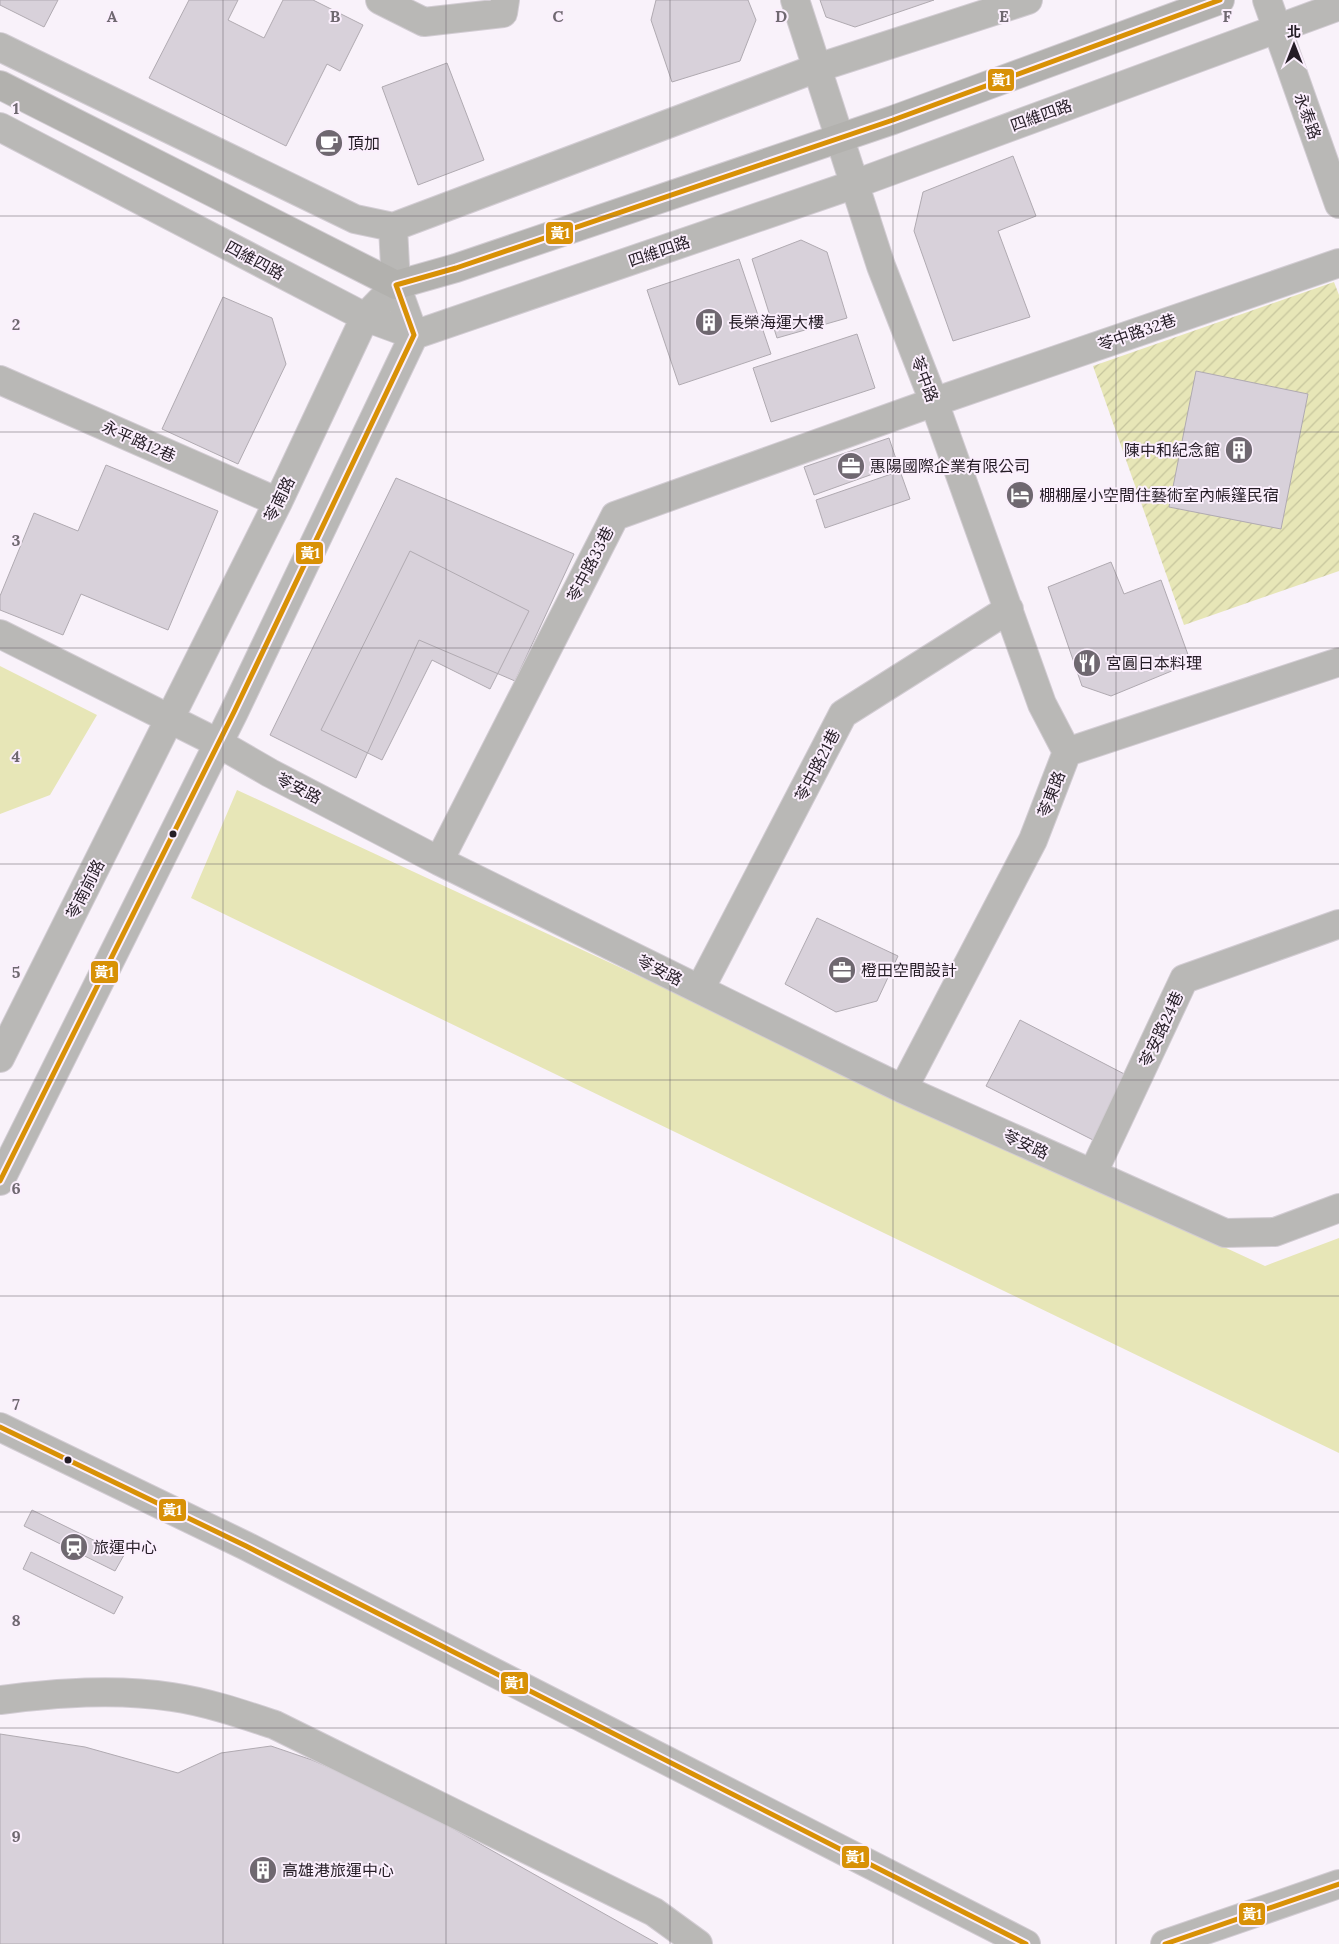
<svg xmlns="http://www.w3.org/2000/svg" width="1339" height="1944" viewBox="0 0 1339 1944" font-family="Lora,'Noto Sans TC',serif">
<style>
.park{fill:#e7e6b7}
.garden{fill:url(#garden-furrows)}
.building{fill:#d8d1da;stroke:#b0aab1}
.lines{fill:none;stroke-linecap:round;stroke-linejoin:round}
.minor-casing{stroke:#d2ccd3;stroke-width:30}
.major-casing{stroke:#d2ccd3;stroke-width:30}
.minor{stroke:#b9b8b6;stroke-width:28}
.major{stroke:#b2b1ae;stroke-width:28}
.bus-1-casing{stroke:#fbeffd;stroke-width:9}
.bus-1{stroke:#d89106;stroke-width:5}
.grid{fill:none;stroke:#6f6870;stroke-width:1;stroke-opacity:0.55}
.bus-dot{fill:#251d26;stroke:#fbeffd;stroke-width:2}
.labels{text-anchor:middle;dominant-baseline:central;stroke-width:4;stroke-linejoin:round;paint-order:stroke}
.street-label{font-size:16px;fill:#251d26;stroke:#fbeffd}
.poi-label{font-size:16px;fill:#251d26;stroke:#fbeffd;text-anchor:start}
.grid-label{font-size:16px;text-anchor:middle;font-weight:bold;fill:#6f6870;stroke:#fbeffd;stroke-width:4;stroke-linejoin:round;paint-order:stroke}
.line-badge{stroke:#fbeffd;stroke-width:2}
.badge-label{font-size:14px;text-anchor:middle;font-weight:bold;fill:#fff}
</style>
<defs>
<pattern id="garden-furrows" width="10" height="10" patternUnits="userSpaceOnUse" patternTransform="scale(1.25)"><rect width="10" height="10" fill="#e7e6b7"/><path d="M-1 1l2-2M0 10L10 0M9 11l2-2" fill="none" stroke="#c6c59d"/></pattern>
</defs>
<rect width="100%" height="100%" fill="#f9f2fa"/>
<path class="park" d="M0,666L97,715L50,795L0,814Z
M237,790L1265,1266L1339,1238V1453L191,898Z"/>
<path class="garden" d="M1334,282L1339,295V571L1184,625L1093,366Z"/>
<path class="building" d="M0,0H58L44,27L0,5Z
M189,0H238L228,20L264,38L283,0H313L363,25L340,71L327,64L286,146L149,78Z
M656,0H748L756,20L740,61L672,82L651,20Z
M820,0H934L855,27L826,17Z
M447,63L484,160L418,185L382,87Z
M1013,156L1036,216L998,231L1030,317L953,341L914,231L923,192Z
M801,240L827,252L847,318L777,338L752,259Z
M739,259L771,354L679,385L647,290Z
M223,297L272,318L286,364L238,464L162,429Z
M857,334L875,388L771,422L753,368Z
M1196,371L1308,394L1281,529L1169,507Z
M889,438L898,465L814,495L804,467Z
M106,465L218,511L168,630L81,594L63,635L0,610V596L34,513L78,531Z
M900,471L910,499L825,528L816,500Z
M396,478L574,554L515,681L419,640L356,778L270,735Z
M410,551L529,611L490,689L432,660L382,760L321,730Z
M1111,562L1124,594L1161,580L1191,663L1111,696L1082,686L1048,587Z
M817,918L898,956L877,1001L836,1012L785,984Z
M1020,1020L1132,1078L1099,1143L986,1086Z
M32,1510L124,1555L115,1571L24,1526Z
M31,1552L123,1597L114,1614L23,1569Z
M0,1734L85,1747L178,1773L221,1753L271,1746L312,1760L395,1796L658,1944H0Z"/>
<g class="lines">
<defs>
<path id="minor" d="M380,0L424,22L503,13L505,0
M795,0L881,266L934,402L1042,704L1067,752
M1267,0L1339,204
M0,47L355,219L393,227L817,68L1028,0
M0,127L365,317L414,335L855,184L1339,6
M0,380L278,502
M0,634L218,743L270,773L439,861L845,1061L903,1089L1225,1233L1275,1232L1339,1208
M439,861L615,516L934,402L1339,263
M700,989L843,714L1009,609
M0,1058L278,502L365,317L396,285
M903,1089L1033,840L1067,752L1339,662
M1093,1173L1184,979L1339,924
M0,1181L234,712L414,335L396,285L393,227
M0,1427L246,1546L1026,1944
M0,1700C56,1693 115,1688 172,1697C207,1702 242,1714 275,1725L654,1912L698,1944
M1165,1944L1339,1884"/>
<path id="major" d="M0,85L396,285L456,268L893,120L1220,0"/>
</defs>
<use href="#minor" class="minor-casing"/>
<use href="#major" class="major-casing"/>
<use href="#minor" class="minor"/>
<use href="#major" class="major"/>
<defs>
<path id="bus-1" d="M0,1181L234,712L414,335L396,285L456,268L893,120L1220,0
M0,1427L246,1546L1026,1944
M1165,1944L1339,1884"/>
</defs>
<use href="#bus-1" class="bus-1-casing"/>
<use href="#bus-1" class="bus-1"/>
</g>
<path class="grid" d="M223,0V1944M446,0V1944M670,0V1944M893,0V1944M1116,0V1944M0,216H1339M0,432H1339M0,648H1339M0,864H1339M0,1080H1339M0,1296H1339M0,1512H1339M0,1728H1339"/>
<defs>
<symbol id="cafe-disc" viewBox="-11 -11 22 22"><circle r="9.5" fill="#6f6870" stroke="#fbeffd"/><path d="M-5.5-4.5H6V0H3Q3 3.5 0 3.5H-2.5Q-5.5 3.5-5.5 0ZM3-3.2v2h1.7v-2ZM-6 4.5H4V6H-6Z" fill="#fff"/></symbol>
<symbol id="building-disc" viewBox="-11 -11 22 22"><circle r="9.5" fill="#6f6870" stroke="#fbeffd"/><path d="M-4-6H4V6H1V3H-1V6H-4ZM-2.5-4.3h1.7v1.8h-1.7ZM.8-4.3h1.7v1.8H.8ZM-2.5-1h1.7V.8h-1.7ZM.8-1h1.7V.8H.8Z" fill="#fff"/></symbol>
<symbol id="office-disc" viewBox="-11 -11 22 22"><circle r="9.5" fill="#6f6870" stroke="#fbeffd"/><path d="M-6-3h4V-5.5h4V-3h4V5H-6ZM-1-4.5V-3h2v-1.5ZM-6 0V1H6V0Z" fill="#fff"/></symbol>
<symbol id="hotel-disc" viewBox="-11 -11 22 22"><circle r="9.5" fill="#6f6870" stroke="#fbeffd"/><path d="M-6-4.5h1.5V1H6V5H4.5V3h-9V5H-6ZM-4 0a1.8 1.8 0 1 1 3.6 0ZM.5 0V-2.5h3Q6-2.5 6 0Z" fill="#fff"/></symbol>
<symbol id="restaurant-disc" viewBox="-11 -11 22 22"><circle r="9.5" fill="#6f6870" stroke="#fbeffd"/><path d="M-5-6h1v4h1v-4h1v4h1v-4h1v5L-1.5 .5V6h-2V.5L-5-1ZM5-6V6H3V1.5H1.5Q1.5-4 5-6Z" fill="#fff"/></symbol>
<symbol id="station-disc" viewBox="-11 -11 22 22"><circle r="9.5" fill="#6f6870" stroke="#fbeffd"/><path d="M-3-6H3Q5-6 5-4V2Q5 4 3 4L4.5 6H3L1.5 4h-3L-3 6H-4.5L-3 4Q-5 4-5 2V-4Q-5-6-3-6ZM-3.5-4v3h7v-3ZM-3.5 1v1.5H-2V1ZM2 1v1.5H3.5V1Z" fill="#fff"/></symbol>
</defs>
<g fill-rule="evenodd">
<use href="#cafe-disc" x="313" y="127" width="32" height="32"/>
<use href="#building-disc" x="693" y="306" width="32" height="32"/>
<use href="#building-disc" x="1223" y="434" width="32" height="32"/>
<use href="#office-disc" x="835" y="450" width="32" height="32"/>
<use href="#hotel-disc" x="1004" y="479" width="32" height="32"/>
<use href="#restaurant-disc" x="1071" y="647" width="32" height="32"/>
<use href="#office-disc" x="826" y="954" width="32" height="32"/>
<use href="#station-disc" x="58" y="1531" width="32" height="32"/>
<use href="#building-disc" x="247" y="1854" width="32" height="32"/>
</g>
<g class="bus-dot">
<circle cx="173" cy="834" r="4.5"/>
<circle cx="68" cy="1460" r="4.5"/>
</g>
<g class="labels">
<g class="street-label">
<text transform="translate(1041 115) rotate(-20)">四維四路</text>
<text transform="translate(1308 116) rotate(70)">永泰路</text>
<text transform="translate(659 251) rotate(-19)">四維四路</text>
<text transform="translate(255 260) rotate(28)">四維四路</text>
<text transform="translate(1137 332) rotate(-19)">苓中路32巷</text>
<text transform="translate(925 379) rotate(69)">苓中路</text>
<text transform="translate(139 441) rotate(24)">永平路12巷</text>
<text transform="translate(279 499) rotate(-64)">苓南路</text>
<text transform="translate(590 564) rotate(-63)">苓中路33巷</text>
<text transform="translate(817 765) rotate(-63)">苓中路21巷</text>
<text transform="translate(299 788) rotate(27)">苓安路</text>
<text transform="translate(1051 794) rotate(-69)">苓東路</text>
<text transform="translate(85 889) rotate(-63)">苓南前路</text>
<text transform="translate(660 970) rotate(26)">苓安路</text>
<text transform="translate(1161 1029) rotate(-65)">苓安路24巷</text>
<text transform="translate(1026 1144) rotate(24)">苓安路</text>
</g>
<g class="poi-label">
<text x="348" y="143">頂加</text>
<text x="728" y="322">長榮海運大樓</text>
<text x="1220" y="450" text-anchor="end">陳中和紀念館</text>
<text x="870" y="466">惠陽國際企業有限公司</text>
<text x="1039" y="495">棚棚屋小空間住藝術室內帳篷民宿</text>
<text x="1106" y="663">宮圓日本料理</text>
<text x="861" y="970">橙田空間設計</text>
<text x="93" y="1547">旅運中心</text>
<text x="282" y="1870">高雄港旅運中心</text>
</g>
</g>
<g class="grid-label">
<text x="112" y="22">A</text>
<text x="335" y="22">B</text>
<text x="558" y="22">C</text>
<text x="781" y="22">D</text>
<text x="1004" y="22">E</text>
<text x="1227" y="22">F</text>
<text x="16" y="114">1</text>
<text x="16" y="330">2</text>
<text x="16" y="546">3</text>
<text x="16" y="762">4</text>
<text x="16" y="978">5</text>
<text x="16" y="1194">6</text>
<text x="16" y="1410">7</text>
<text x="16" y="1626">8</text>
<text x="16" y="1842">9</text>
</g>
<g class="line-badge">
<rect x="987" y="68" width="28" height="24" rx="5" fill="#d89106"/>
<rect x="545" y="221" width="29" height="24" rx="5" fill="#d89106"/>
<rect x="295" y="541" width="29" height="24" rx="5" fill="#d89106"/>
<rect x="90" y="960" width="29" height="24" rx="5" fill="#d89106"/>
<rect x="158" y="1498" width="29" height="24" rx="5" fill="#d89106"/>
<rect x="500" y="1671" width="29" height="24" rx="5" fill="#d89106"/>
<rect x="841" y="1845" width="29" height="24" rx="5" fill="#d89106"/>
<rect x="1238" y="1902" width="28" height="24" rx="5" fill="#d89106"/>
</g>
<g class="badge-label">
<text x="1001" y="85">黃1</text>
<text x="560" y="238">黃1</text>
<text x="310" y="558">黃1</text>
<text x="104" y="977">黃1</text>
<text x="172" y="1515">黃1</text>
<text x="514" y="1688">黃1</text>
<text x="855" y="1862">黃1</text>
<text x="1252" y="1919">黃1</text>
</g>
<g transform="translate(1294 45)" stroke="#fbeffd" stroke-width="4" paint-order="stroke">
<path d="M0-4L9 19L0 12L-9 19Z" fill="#251d26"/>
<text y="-8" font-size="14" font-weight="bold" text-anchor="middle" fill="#251d26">北</text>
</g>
</svg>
